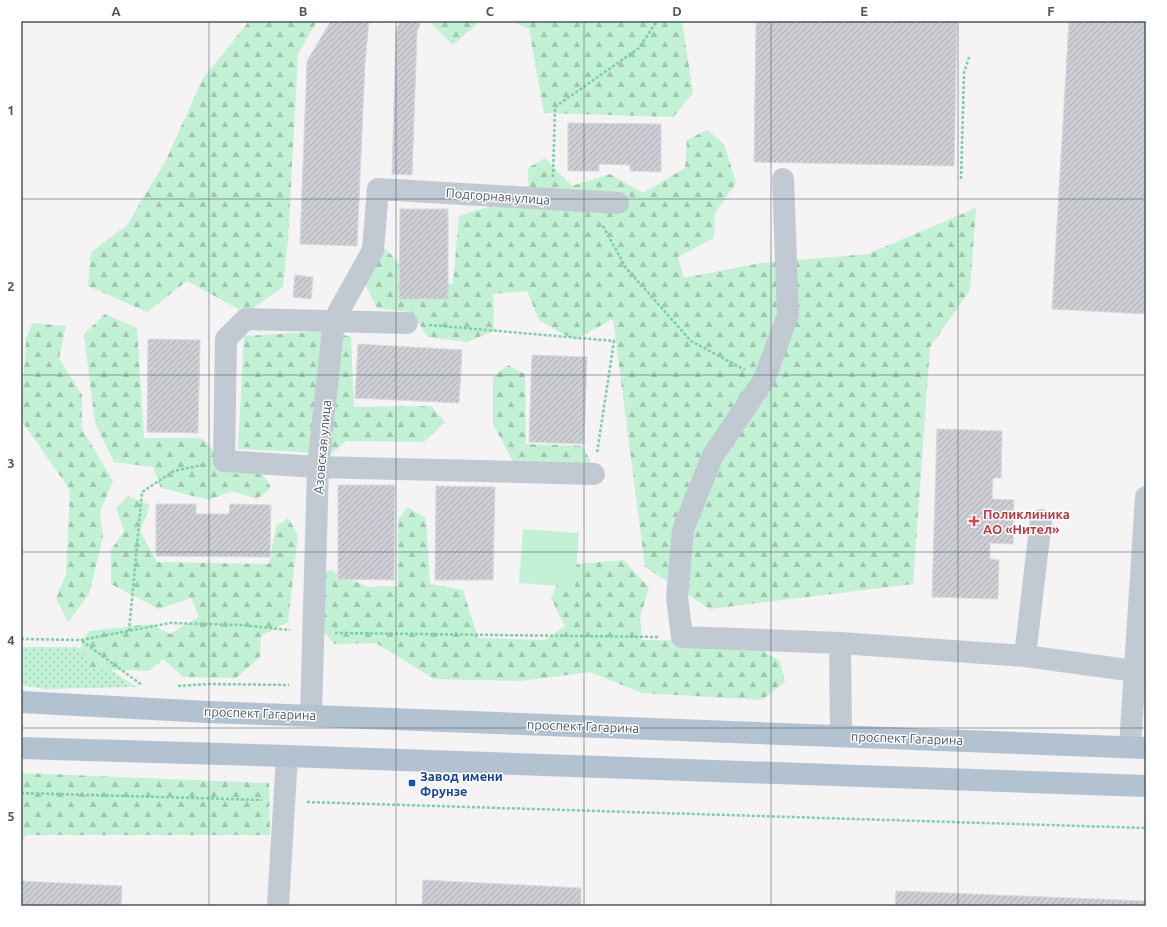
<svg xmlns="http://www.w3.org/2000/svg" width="1167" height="927" viewBox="0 0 1167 927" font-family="Ubuntu,sans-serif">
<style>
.grass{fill:url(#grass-dots)}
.forest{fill:url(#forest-firs)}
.park{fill:#c3f1d5}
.building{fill:url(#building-hatch);stroke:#d7d9de}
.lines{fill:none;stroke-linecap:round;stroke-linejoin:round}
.path{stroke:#7ad0a6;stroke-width:2.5;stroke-dasharray:3 2;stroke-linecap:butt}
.minor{stroke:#c1cad2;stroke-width:22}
.major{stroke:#b3c2d1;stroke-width:22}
.grid{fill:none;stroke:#4a5661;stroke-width:1;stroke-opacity:0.55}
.health-dot{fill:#e0444e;stroke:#fff;stroke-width:1.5}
.transit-dot{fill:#1a4fb4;stroke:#fff;stroke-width:1.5}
.labels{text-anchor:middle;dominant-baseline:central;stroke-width:3;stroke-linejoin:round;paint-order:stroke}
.street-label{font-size:13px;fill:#4a5661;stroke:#fff}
.health-label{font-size:13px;font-weight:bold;fill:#be3a42;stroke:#fff;text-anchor:start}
.transit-label{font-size:13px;font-weight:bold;fill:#164399;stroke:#fff;text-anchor:start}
.neatline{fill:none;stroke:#4a5661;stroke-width:1.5}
.grid-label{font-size:13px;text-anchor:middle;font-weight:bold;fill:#4a5661}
</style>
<defs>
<pattern id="grass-dots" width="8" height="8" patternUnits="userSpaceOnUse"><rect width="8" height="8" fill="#c3f1d5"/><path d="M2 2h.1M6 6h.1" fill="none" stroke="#a0c6b0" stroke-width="1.8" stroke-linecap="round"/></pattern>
<pattern id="forest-firs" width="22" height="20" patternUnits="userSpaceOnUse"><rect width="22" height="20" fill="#c3f1d5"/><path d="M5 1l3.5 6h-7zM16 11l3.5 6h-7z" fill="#a0c6b0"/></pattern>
<pattern id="building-hatch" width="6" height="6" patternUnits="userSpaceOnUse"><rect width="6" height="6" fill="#cdcfd5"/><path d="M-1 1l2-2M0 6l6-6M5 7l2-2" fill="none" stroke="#a8abb0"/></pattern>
</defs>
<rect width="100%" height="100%" fill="#f5f3f3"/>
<path class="grass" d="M21,647H77L136,687L45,689L21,685Z"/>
<path class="forest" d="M249,21H317L298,54L288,240L283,287L246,313L187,281L147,312L88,286L91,252L127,225L166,160L202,80Z
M431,21H480L453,45L431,23Z
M511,21H682L693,93L673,117L544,113L529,29Z
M707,130L724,144L736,183L715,213L714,238L678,257L684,278L761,263L868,254L976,208L970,290L930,347L913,584L710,609L645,567L613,319L574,340L539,320L527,291L493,294L494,331L467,342L428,337L411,312L377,308L364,282V251L385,248L425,292L453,283L459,216L500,203L529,205L528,168L545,158L572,186L610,174L643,193L685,168L687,140Z
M105,314L137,328L144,438H202L236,474L258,466L271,488L257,499L232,491L209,500L161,488L153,467L114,462L95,423L84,334Z
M33,323L66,326L59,358L82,395V429L113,481L100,512L103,538L89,594L68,622L56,598L66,575L70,490L21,420L26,338Z
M330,331L351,337L354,407L431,406L445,422L424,442L346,441L327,458L302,452L238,449L244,336Z
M508,365L525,374L526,444L583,446L591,463L579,474L515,465L493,424V377Z
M128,496L150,505L140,531L157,562L269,564L276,526L288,518L298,535L288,622L261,636L260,657L236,678L183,677L163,659L149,671L92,669L80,648L89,631L151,624L170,634L199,617L191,598L159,609L111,584V550L124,531L116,508Z
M407,507L426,518L430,584L463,590L478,638L545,640L565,626L551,598L565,565L624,560L649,588L640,617L642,640L745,641L780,661L785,682L762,700L642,693L590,672L521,681L434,679L376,643L334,644L305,609L307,577L331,570L368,587L398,586V520Z
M21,773L269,783L270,835H26L21,842Z"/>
<path class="park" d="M523,529L579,533L575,587L519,583Z"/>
<path class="building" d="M331,21H369L365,63L357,246L300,244L307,61Z
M400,21H421L417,32L412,175L392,174L396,32Z
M756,21H957L954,166L754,162Z
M1069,21H1146V314L1052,309Z
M568,123L661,124V172L630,171V165L599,164V171H568Z
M400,209H448V299H399Z
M295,275L313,277L311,299L293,297Z
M148,339L200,340L198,433L147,432Z
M358,344L462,350L459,403L355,398Z
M532,355L587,357L584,444L529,442Z
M937,429L1002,431L1001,478H993L992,499L1014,500L1013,544L990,543V559L999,560L998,599L932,597Z
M338,485H395L394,580L338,579Z
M436,486L495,487L493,580H435Z
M156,504H196V514H229L230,504L271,505L270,557L156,556Z
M423,880L581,888V906H422Z
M21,881L122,886L121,906H21Z
M896,891L1146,901V906H895Z"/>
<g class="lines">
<path class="path" d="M553,177L555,107L639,48L657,21
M961,179L964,73L969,57
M603,226L626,268L691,341L745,370
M429,325L614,341L597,453
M129,631L142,492L174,471L202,465
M335,633L660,637
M21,639L81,640L170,623L241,625L290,630
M82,641L142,685
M178,686L209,684L289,685
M21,793L262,800
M307,802L1146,828"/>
<path class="minor" d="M783,179L788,315L764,380L712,457L683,530L677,597L682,637L840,643L1025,656L1135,671L1146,672
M407,323L246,319L226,339L224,461L318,467L594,474
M840,643L841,736
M1025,656L1041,520
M311,715L318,467L334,320L373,250L378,189L618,203
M1130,747L1146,497
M278,906L287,756"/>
<path class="major" d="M21,702L208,712L1146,748
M21,748L287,756L1146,786"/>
</g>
<path class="grid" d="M209,21V906M396,21V906M584,21V906M771,21V906M958,21V906M21,199H1146M21,375H1146M21,552H1146M21,728H1146"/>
<path class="health-dot" d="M972 515h4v4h4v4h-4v4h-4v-4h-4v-4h4z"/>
<rect class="transit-dot" x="408" y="779" width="8" height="8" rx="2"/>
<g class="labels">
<g class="street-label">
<text transform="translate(498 196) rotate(4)">Подгорная улица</text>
<text transform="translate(322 447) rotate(-85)">Азовская улица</text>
<text transform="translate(260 713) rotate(2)">проспект Гагарина</text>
<text transform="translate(583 726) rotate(2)">проспект Гагарина</text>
<text transform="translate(907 738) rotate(2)">проспект Гагарина</text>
</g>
<g class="health-label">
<text x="983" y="514">Поликлиника<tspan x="983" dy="15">АО «Нител»</tspan></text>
</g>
<g class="transit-label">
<text x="420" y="776">Завод имени<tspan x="420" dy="15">Фрунзе</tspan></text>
</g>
</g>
<rect width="1167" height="927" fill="none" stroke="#ffffff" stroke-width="44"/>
<rect x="22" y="22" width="1123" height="883" class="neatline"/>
<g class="grid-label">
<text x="116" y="16">A</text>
<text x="303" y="16">B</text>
<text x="490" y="16">C</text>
<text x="677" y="16">D</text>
<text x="864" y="16">E</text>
<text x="1051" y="16">F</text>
<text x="11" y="115">1</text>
<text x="11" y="291">2</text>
<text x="11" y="468">3</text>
<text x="11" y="645">4</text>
<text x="11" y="821">5</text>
</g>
</svg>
